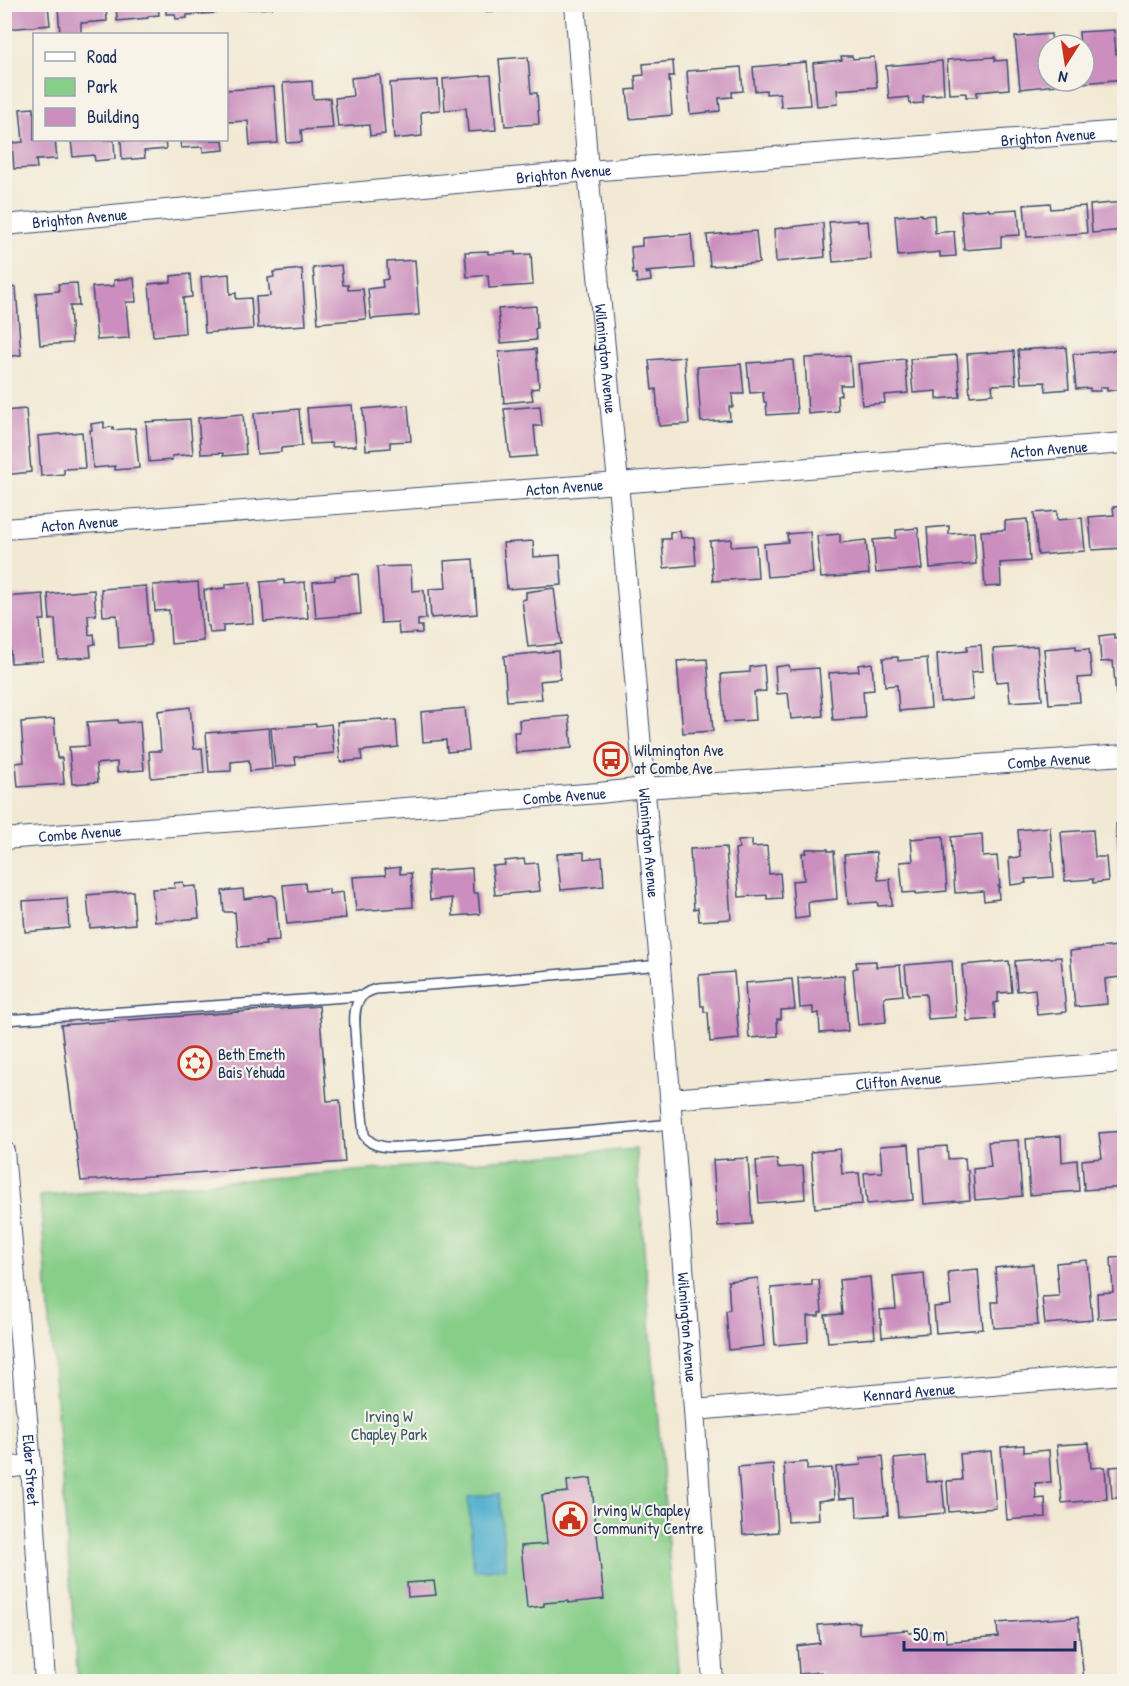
<svg xmlns="http://www.w3.org/2000/svg" width="1129" height="1686" viewBox="0 0 1129 1686" font-family="'Patrick Hand',sans-serif">
<style>
.green{fill:#87ce89;stroke:#517e74;stroke-width:1.5}
.water{fill:#4eaecd;stroke:#346e96;stroke-width:1.5}
.building{fill:#cb8ebe}
.lines{fill:none;stroke-linecap:round;stroke-linejoin:round}
.lane-casing{stroke:#3b4b70;stroke-width:12}
.street-casing{stroke:#3b4b70;stroke-width:22}
.lane{stroke:#fff;stroke-width:9}
.street{stroke:#fff;stroke-width:20}
.labels{text-anchor:middle;dominant-baseline:central;stroke-width:4.5;stroke-linejoin:round;paint-order:stroke}
.street-label{font-size:16px;fill:#1b2f5e;stroke:#f7f3e8}
.poi-label{font-size:16px;fill:#1b2f5e;stroke:#f7f3e8;text-anchor:start}
.park-label{font-size:16px;fill:#365769;stroke:#f7f3e8}
</style>
<rect width="100%" height="100%" fill="#f7f3e8"/>
<filter id="ink" filterUnits="userSpaceOnUse"><feTurbulence type="fractalNoise" baseFrequency=".0167" numOctaves="2"/><feDisplacementMap in="SourceGraphic" scale="12" xChannelSelector="R" yChannelSelector="G"/><feConvolveMatrix kernelMatrix="1 2 1 2 8 2 1 2 1" color-interpolation-filters="sRGB"/></filter>
<filter id="wash" filterUnits="userSpaceOnUse"><feTurbulence type="fractalNoise" baseFrequency=".008" numOctaves="4" result="noise"/><feDisplacementMap in="SourceGraphic" scale="24" xChannelSelector="R" yChannelSelector="G"/><feGaussianBlur stdDeviation="1.35" result="paint"/><feColorMatrix in="noise" values="0 0 0 0 0 0 0 0 0 0 0 0 0 0 0 0 0 1.4 0 .05"/><feComposite in="paint" operator="in"/></filter>
<g filter="url(#wash)">
<rect width="100%" height="100%" fill="#f2e9d4"/>
<path class="green" d="M636,1149L679,1681H78L40,1196Z"/>
<path class="water" d="M499,1494L506,1568L474,1571L468,1497Z"/>
<g id="blocks">
<path class="building" d="M6,4H48L50,25L8,29Z
M74,4H106L107,21L81,23V33L60,34L58,7Z
M116,4H158L159,15L148,16V18L117,21Z
M166,4H216V13L187,15V18L176,19L175,14H166Z
M229,4H271L272,8L229,10Z
M484,4H513L514,9L484,12Z
M1114,30L1116,54H1124V79L1084,83V45H1080L1079,32Z
M1051,34L1052,45H1048V81H1066V84L1020,89L1015,37Z
M841,56H852L853,59L874,57L877,87L837,90L838,104L817,106L813,63L842,60Z
M528,57L531,93H537L539,124L505,126L499,59Z
M995,57V61L1007,60L1009,89L977,92V97H966V93L949,94L947,60Z
M673,61L674,76H669L672,115L630,119L627,90L636,89L635,76L644,75L643,64Z
M942,61L944,94L923,96V103L910,104L909,97L889,99L886,66Z
M806,62L810,105L781,107L780,93L766,94V90L755,91L753,67Z
M741,67L743,91L732,92V97L719,98L720,111L690,114L687,71Z
M380,75L385,134L370,136L369,125L338,127L335,98L353,96L351,78Z
M491,75L496,130L468,132L466,108L445,110L443,79Z
M438,80L440,110L421,112L422,136L394,139L390,83Z
M312,81L313,99L330,98L333,128L301,130L302,142L287,143L283,83Z
M274,87L278,143L250,145L248,121L227,122L226,90Z
M34,108V140H55L57,159L36,160L37,168L14,169L12,143L23,142L20,109Z
M71,140H114L115,159L95,161L94,155L73,157Z
M121,140H165L166,149L144,151L145,158L122,160Z
M180,140H223L224,150L203,152V147L181,148Z
M1124,202V230L1092,233L1090,205Z
M1050,203L1051,209L1085,206L1087,233L1027,237L1024,205Z
M989,209V211L1018,209L1020,235L1001,236V247L964,250L961,211Z
M921,214L922,216L934,215L935,233L954,231L956,256L940,257V252L898,256L895,216Z
M857,220V222L868,221L871,259L833,262L829,222Z
M823,223L825,257L776,262L774,229Z
M756,231L759,263L710,266L707,235Z
M691,234L694,268L645,272L646,274L650,273L651,281L637,283L636,274H633L631,247L642,246V238Z
M488,251V254L515,252V255L531,254L533,285L489,288L488,275L467,277L465,252Z
M415,260L419,315L371,319L368,289L383,287L382,280L388,279L387,262Z
M341,265L343,285H348V290L363,289L366,319L318,323L313,268Z
M302,269L306,325L258,328L256,297L270,296L268,278L274,277L273,272Z
M190,274L192,297L183,298L185,333L153,336L149,284L171,282V276Z
M229,274L230,294L236,293V299L251,298L253,329L205,333L201,277Z
M134,278L136,302H126L129,338L97,340L92,287L114,286V280Z
M77,283L79,306H70L72,343L40,345L36,293L59,291L58,284Z
M16,287L21,355L4,357V288Z
M536,306L537,328L535,329L536,340L501,343L498,309Z
M1066,347L1069,389L1046,391L1045,382L1021,383L1018,350Z
M536,349L539,388L531,389L533,400L504,403L499,352Z
M1121,350L1124,389L1107,391V387H1100V391H1090V388L1076,389L1073,354Z
M1014,351L1016,384L992,385L993,394L970,396L967,354Z
M957,355L960,397L937,399V391L913,393L910,359Z
M850,356L852,385H840L841,395L837,396L838,411L808,414L805,358Z
M684,357L689,424L659,426L656,389L652,390L649,360Z
M905,359L908,393L884,395L885,403L862,405L858,364Z
M793,360L797,413L767,415L766,402H764L763,392L750,393L747,363Z
M741,364L744,394H732L733,407H729L730,420L701,422L697,367Z
M352,405L356,446L332,447L331,443L310,444L307,408Z
M408,405L411,441L390,442V448L366,450L363,409Z
M540,406L542,426H534L537,456L510,458L504,409Z
M26,409L31,472L4,475V411Z
M299,409L302,446L281,448V452L257,454L254,413Z
M243,414L246,454L223,456V453L201,454L198,418Z
M190,419L193,454L172,456V460L149,462L146,422Z
M104,422V428L113,427V430L135,428L139,468L115,470V466L93,468L90,430H92L91,424Z
M82,432L85,468L64,469V474L41,476L38,436Z
M1124,506V548L1092,550L1089,517L1114,515L1113,507Z
M1057,511V520L1082,518L1085,551L1038,555L1034,513Z
M1027,519L1030,561L1000,563L1001,586L985,587L981,531L1005,530V521Z
M949,526V534L974,532L976,564L930,568L927,528Z
M918,528L922,569L876,573L873,540L896,538V530Z
M680,531L681,538L694,537L696,565L664,568L662,539H670V532Z
M810,532L813,573L767,577L764,544L788,542L787,534Z
M840,534V543L866,540L869,574L821,578L817,536Z
M731,539V547L756,545L758,578L713,581L710,541Z
M533,541L534,557L560,555L562,585L507,589L503,543Z
M473,559L477,614L431,618L429,589L446,588L444,561Z
M406,566H411L412,591L424,590L426,619L418,620V626H422V633L399,634L398,622L381,623L377,567Z
M358,574L361,614L316,618L313,582L335,580V576Z
M284,580V584L305,582L308,618L264,622L261,582Z
M198,582L203,641L171,644L169,610L155,611L153,585Z
M250,582L253,623L223,625V632L210,633L209,626H207L204,590L226,588V584Z
M146,586L151,645L119,648L117,615L103,616L101,589Z
M554,588L561,644L528,647L522,600L526,599V592Z
M94,590L96,615H88L89,635L94,634L95,644L90,645L91,657L58,659L55,619L50,620L48,594Z
M43,594L45,620H40L43,661L11,663L8,622H4V597Z
M1114,634V639L1124,638V694L1116,695L1113,661L1101,662L1099,636Z
M981,645L983,671L971,672L973,699L940,702L937,654L967,651V646Z
M1037,646L1042,700L1010,702L1008,681L996,682L993,649Z
M1076,646V650L1089,649L1092,677L1078,678L1080,702L1049,704L1044,649Z
M558,651L560,679L540,681L542,699L507,701L504,656Z
M898,657V661L927,658L931,708L899,711L897,685L885,686L883,658Z
M707,659L713,731L683,733L677,661Z
M872,663L874,690L863,691L865,718L833,720L829,673L859,671L858,665Z
M764,665L766,691L754,692L756,720L724,722L721,674L750,672V667Z
M789,665L790,670L819,668L823,716L791,719L788,693L777,694L775,667Z
M190,707L194,749L202,748L204,773L151,778L149,751H161L158,711Z
M465,708L469,750L447,752L446,740L423,742L421,712Z
M569,716L572,748L516,753L514,732H520L519,720Z
M54,719L57,758H62L64,784L18,787L16,763L24,762L21,722Z
M382,719V721L396,720L398,747L361,751L362,760L340,762L337,722Z
M118,720L119,723L140,721L144,770L117,772V762L96,764L98,782L72,784L69,747L89,746L87,722Z
M316,724V726L331,724L334,753L295,757L296,765L275,767L271,728Z
M269,728L272,769L250,771L249,760L231,762V771L209,772L206,733Z
M1116,824H1124V876L1119,877Z
M1050,827L1054,877L1025,879L1026,883L1011,885L1009,858L1020,857L1018,830Z
M1093,830L1095,857H1106L1108,881L1093,883V879L1065,881L1061,832Z
M982,834L983,857L997,856L1000,887L998,886L999,899L984,901L983,891L955,893L951,837Z
M943,836L947,891L916,894V892L903,893L900,862L913,861L911,839Z
M752,840V847L767,846L769,874L780,873L782,898L767,899V895L739,897L735,849L739,848L738,841Z
M726,847L731,919L699,921L698,908L694,909L690,849Z
M806,849H828V851H834L837,899L808,902L809,917L795,919L792,881L804,880L802,853H806Z
M584,852V859L602,857L604,886L561,890L557,854Z
M876,852L878,880L890,879L892,905L878,906L877,902L848,904L844,855Z
M524,859L525,864L537,863L540,891L495,895L492,866L505,865V861Z
M400,867V874L411,873L413,907L356,911L353,877L386,875L385,869Z
M472,868L473,893H478L480,914L453,916L452,898L430,900L428,871Z
M183,882L184,887L196,886L199,918L155,922L152,889L175,888L174,883Z
M305,883L306,891L329,889V894L343,892L346,918L287,924L283,885Z
M243,889L244,899L272,895L276,897L279,941L265,942L266,945L238,947L235,912H224L222,891Z
M133,891L135,924L90,928L87,895Z
M67,898L69,928L25,932L23,901Z
M1117,946L1120,977L1105,979L1107,1004L1075,1007L1070,951Z
M1061,957L1066,1012L1037,1015L1035,989L1017,991L1015,961Z
M876,961V967L900,965L903,995L884,997L886,1022L858,1025L853,969L857,968L856,962Z
M952,961L956,1017L928,1019L926,994L908,995L905,965Z
M1009,961L1012,992L998,993V1002L994,1003L995,1019L967,1021L962,965Z
M734,972L739,1039L710,1042L708,1012H704V1006H701L699,975Z
M844,975L848,1031L820,1033L819,1013L813,1014V1007L800,1008L798,978Z
M792,979L795,1009L781,1010V1019H777L778,1036L749,1038L745,983Z
M319,1006L327,1101L340,1100L345,1162L81,1181L61,1025Z
M1124,1131V1187L1084,1190L1082,1160L1102,1158L1099,1133Z
M1061,1136L1062,1162L1077,1160L1079,1191L1030,1195L1026,1139Z
M1018,1140L1022,1196L975,1200L973,1169L991,1167L988,1142Z
M909,1144L913,1200L867,1204L864,1173L882,1172L880,1146Z
M947,1146L948,1159L965,1158L966,1170H968L970,1200L924,1204L920,1148Z
M840,1149L842,1174L859,1173L862,1204L815,1208L811,1152Z
M748,1158L752,1224L718,1226L713,1160Z
M777,1159L778,1168L803,1166L805,1199L759,1203L756,1161Z
M1124,1257V1317L1098,1319L1097,1293L1113,1292L1111,1258Z
M1087,1260L1092,1320L1045,1324L1042,1297L1059,1296L1056,1263Z
M1033,1264L1038,1325L994,1328L992,1302H998L995,1268Z
M978,1269L983,1329L936,1333L934,1307L951,1305L948,1272Z
M924,1273L929,1333L882,1337L880,1310L896,1309L893,1276Z
M870,1277L875,1338L828,1342L825,1315L842,1314L839,1280Z
M758,1278L764,1346L729,1350L726,1311L730,1310L728,1281Z
M812,1280H819L822,1312L819,1313V1316H807L808,1342L775,1345L771,1288L812,1285Z
M1089,1443L1091,1468L1105,1467L1107,1499L1062,1503L1057,1445Z
M1024,1445V1452L1049,1450L1051,1482L1035,1483L1036,1499L1045,1498L1046,1517L1007,1520L1001,1447Z
M991,1451L996,1508L949,1512L947,1481L962,1480L960,1454Z
M883,1456L888,1515L857,1517L856,1498L839,1499L836,1467L861,1465L860,1458Z
M925,1456L927,1482L942,1481L945,1513L898,1517L894,1459Z
M807,1462V1470L832,1468L834,1499L818,1501L819,1520L788,1522L784,1464Z
M773,1464L778,1532L743,1535L738,1467Z
M1124,1466V1498H1112L1110,1467Z
M591,1478L604,1599L568,1603V1601L544,1603V1606L527,1608L521,1546L547,1544L542,1495L568,1492L567,1481Z
M434,1581L436,1595L408,1597L407,1583Z
M1078,1617L1084,1682H822L821,1672L799,1674L797,1646L820,1643L818,1625L859,1622V1634L908,1630L909,1633L945,1630L946,1642L998,1637L997,1623Z"/>
</g>
</g>
<g filter="url(#ink)">
<use href="#blocks" fill-opacity="0" stroke="#3b4b70" stroke-width="1.5"/>
<g class="lines">
<defs>
<path id="lane" d="M660,965L509,979L376,989C368,991 361,995 358,1002C352,1014 356,1032 356,1045C358,1075 361,1105 364,1135C374,1153 405,1146 423,1146L673,1124
M4,1020L361,996"/>
<g id="street">
<path id="s1" d="M575,4L588,171L618,483L660,965L694,1410L713,1682"/>
<path id="s2" d="M4,225L588,171L1124,131"/>
<path id="s3" d="M4,529L618,483L1124,443"/>
<path id="s4" d="M4,839L599,793L645,788L1124,755"/>
<path id="s5" d="M671,1099L1124,1062"/>
<path id="s6" d="M4,1151L31,1465L45,1682"/>
<path id="s7" d="M694,1410L1124,1374"/>
<path d="M4,1468L31,1465"/>
</g>
</defs>
<use href="#lane" class="lane-casing"/>
<use href="#street" class="street-casing"/>
<use href="#lane" class="lane"/>
<use href="#street" class="street"/>
</g>
</g>
<defs>
<symbol id="bus-ring" viewBox="-11 -11 22 22"><circle r="9.5" fill="#f7f3e8" stroke="#c8321e" stroke-width="1.5"/><path d="M-5-6H5V4H4V6H2V4H-2V6H-4V4H-5ZM-3.5-4V0h7V-4ZM-3.5 1.2v1.5H-2V1.2ZM2 1.2v1.5H3.5V1.2Z" fill="#c8321e"/></symbol>
<symbol id="synagogue-ring" viewBox="-11 -11 22 22"><circle r="9.5" fill="#f7f3e8" stroke="#c8321e" stroke-width="1.5"/><path d="M0-6.5L5.6 3.2H-5.6ZM0 6.5L5.6-3.2H-5.6Z" fill="#c8321e"/></symbol>
<symbol id="civic-ring" viewBox="-11 -11 22 22"><circle r="9.5" fill="#f7f3e8" stroke="#c8321e" stroke-width="1.5"/><path d="M-.6-6.5H3V-4.5H.6V-3L4-1V1h2V6H-6V1h2V-1L-.6-3ZM-1.2 2.5V6h2.4V2.5Z" fill="#c8321e"/></symbol>
</defs>
<g fill-rule="evenodd">
<use href="#bus-ring" x="592" y="740" width="38" height="38"/>
<use href="#synagogue-ring" x="176" y="1044" width="38" height="38"/>
<use href="#civic-ring" x="551" y="1500" width="38" height="38"/>
</g>
<g class="labels">
<g class="street-label">
<text stroke="none"><textPath href="#s2" startOffset="1048">Brighton Avenue</textPath></text>
<text stroke="none"><textPath href="#s2" startOffset="562">Brighton Avenue</textPath></text>
<text stroke="none"><textPath href="#s2" startOffset="76">Brighton Avenue</textPath></text>
<text stroke="none"><textPath href="#s1" startOffset="356">Wilmington Avenue</textPath></text>
<text stroke="none"><textPath href="#s3" startOffset="1048">Acton Avenue</textPath></text>
<text stroke="none"><textPath href="#s3" startOffset="562">Acton Avenue</textPath></text>
<text stroke="none"><textPath href="#s3" startOffset="76">Acton Avenue</textPath></text>
<text stroke="none"><textPath href="#s4" startOffset="1048">Combe Avenue</textPath></text>
<text stroke="none"><textPath href="#s4" startOffset="562">Combe Avenue</textPath></text>
<text stroke="none"><textPath href="#s4" startOffset="76">Combe Avenue</textPath></text>
<text stroke="none"><textPath href="#s1" startOffset="842">Wilmington Avenue</textPath></text>
<text stroke="none"><textPath href="#s5" startOffset="228">Clifton Avenue</textPath></text>
<text stroke="none"><textPath href="#s1" startOffset="1328">Wilmington Avenue</textPath></text>
<text stroke="none"><textPath href="#s7" startOffset="216">Kennard Avenue</textPath></text>
<text stroke="none"><textPath href="#s6" startOffset="320">Elder Street</textPath></text>
</g>
<g class="poi-label">
<text x="634" y="750">Wilmington Ave<tspan x="634" dy="18">at Combe Ave</tspan></text>
<text x="218" y="1054">Beth Emeth<tspan x="218" dy="18">Bais Yehuda</tspan></text>
<text x="593" y="1510">Irving W Chapley<tspan x="593" dy="18">Community Centre</tspan></text>
</g>
<g class="park-label">
<text x="389" y="1416">Irving W<tspan x="389" dy="18">Chapley Park</tspan></text>
</g>
</g>
<rect width="1129" height="1686" fill="none" stroke="#f7f3e8" stroke-width="24"/>
<rect x="33" y="33" width="195" height="108" fill="#f7f3e8" stroke="#9fa5b1" stroke-width="1.5"/>
<rect x="45" y="52" width="30" height="9" fill="#ffffff" stroke="#9fa5b1" stroke-width="1.5"/>
<text x="87" y="63" font-size="18" fill="#1b2f5e">Road</text>
<rect x="45" y="78" width="30" height="18" fill="#87ce89" stroke="#9fa5b1" stroke-width="1.5"/>
<text x="87" y="93" font-size="18" fill="#1b2f5e">Park</text>
<rect x="45" y="108" width="30" height="18" fill="#cb8ebe" stroke="#9fa5b1" stroke-width="1.5"/>
<text x="87" y="123" font-size="18" fill="#1b2f5e">Building</text>
<g transform="translate(1066 63) rotate(192)"><circle r="28" fill="#f7f3e8" stroke="#9fa5b1" stroke-width="1.5"/>
<path d="M0-4.5L10 22L0 15L-10 22Z" fill="#c8321e"/>
<text y="-9" font-size="16" font-weight="bold" text-anchor="middle" fill="#1b2f5e">N</text>
</g>
<path d="M904 1641v9h171v-9" fill="none" stroke="#1b2f5e" stroke-width="3"/>
<text x="913" y="1641" font-size="18" fill="#1b2f5e" stroke="#f7f3e8" stroke-width="4.5" paint-order="stroke">50 m</text>
</svg>
